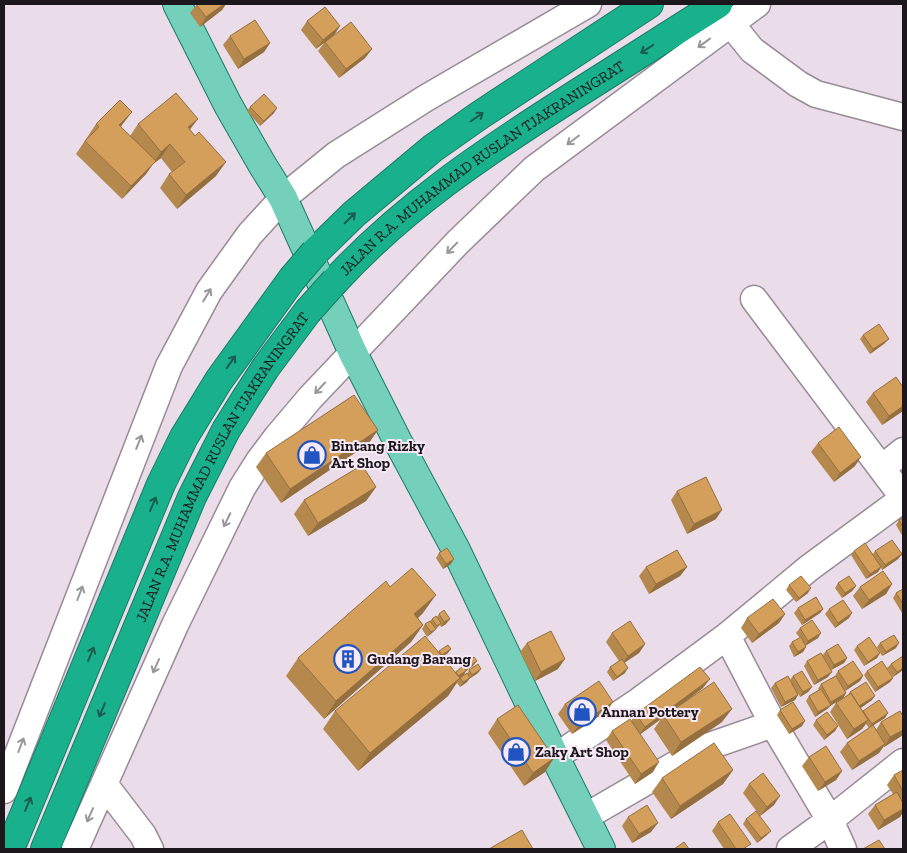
<svg xmlns="http://www.w3.org/2000/svg" width="907" height="853" viewBox="0 0 907 853" font-family="'Zilla Slab',serif">
<style>
.lines{fill:none;stroke-linecap:round;stroke-linejoin:round}
.minor-casing{stroke:#988b97;stroke-width:29}
.major-casing{stroke:#197b65;stroke-width:30}
.highway-casing{stroke:#197b65;stroke-width:30}
.minor{stroke:#fff;stroke-width:26}
.major{stroke:#74d0ba;stroke-width:28}
.highway{stroke:#18b18c;stroke-width:28}
.highway-bridge-casing{stroke:#197b65;stroke-width:30;stroke-linecap:butt}
.highway-bridge{stroke:#18b18c;stroke-width:28}
.wall{fill:#b5894e}
.shaded-wall{fill:#946f40}
.building{fill:#d39f5b;stroke:#946f40}
.oneway{stroke:#999799}
.oneway2{stroke:#1a5c4e}
.labels{text-anchor:middle;dominant-baseline:central;stroke-width:4;stroke-linejoin:round;paint-order:stroke}
.street-label{font-size:15px;fill:#1c171c;stroke:#f7e9f6}
.poi-label{font-size:15px;font-weight:bold;fill:#1c171c;stroke:#f7e9f6;text-anchor:start}
</style>
<rect width="100%" height="100%" fill="#eadce9"/>
<g class="lines">
<defs>
<path id="minor" d="M731,24L752,50L798,84L816,94L903,117
M754,299L903,497
M882,468L903,451
M727,636L773,724L830,820L843,849
M555,757L639,701L696,659L727,636L809,568L903,499
M104,784L143,835L150,849
M4,790L169,366L209,291L250,234L283,198L336,155L426,98L588,4
M585,817L704,748L773,724
M75,849L175,625L242,488L259,461L277,437L310,398L458,242L534,169L757,4
M790,849L830,820L903,762"/>
<path id="major" d="M177,4L228,105L263,166L283,198L353,353L397,440L455,548L555,757L601,849"/>
<g id="highway">
<path d="M315,252L354,214L433,148L480,115L649,4"/>
<path id="s1" d="M335,281C403,207 484,153 567,100C618,68 668,36 718,4"/>
<path d="M10,849L161,484L184,437L219,380L292,279"/>
<path id="s2" d="M45,849L192,497L226,430L246,398L266,367L308,311"/>
</g>
</defs>
<use href="#minor" class="minor-casing"/>
<use href="#major" class="major-casing"/>
<use href="#highway" class="highway-casing"/>
<use href="#minor" class="minor"/>
<use href="#major" class="major"/>
<use href="#highway" class="highway"/>
<defs>
<path id="highway-bridge" d="M292,279L315,252
M308,311L335,281"/>
</defs>
<use href="#highway-bridge" class="highway-bridge-casing"/>
<use href="#highway-bridge" class="highway-bridge"/>
</g>
<path class="wall" d="M197,4H226L222,10L200,27L190,13Z
M307,21L340,26L334,35L372,49L365,58L339,78L318,51L324,43L316,49L301,30Z
M230,36L270,43L264,52L238,69L223,45Z
M250,107L274,113L260,126L247,111Z
M96,124L122,125L121,127L130,136L138,124L190,130L216,176L177,209L160,188L169,174L172,172L161,158L153,164L146,174L122,199L76,154Z
M863,335L885,343L870,354L860,339Z
M903,387V411L882,425L866,402L873,393Z
M378,430L368,444L281,503L256,467L266,453Z
M818,443L855,466L834,482L811,452Z
M376,487L366,501L308,536L294,514L304,500Z
M677,491L716,519L687,534L671,500Z
M903,518V537L896,525L899,520Z
M903,550V558L901,555L898,559L882,570L881,568L878,572L866,579L851,555L854,551L873,554L875,551L901,553Z
M439,553L451,564L443,569L436,558Z
M646,567H687L680,576L649,594L639,576Z
M838,583L856,586L852,591L842,598L835,588Z
M892,584L886,594L862,609L853,596L860,587Z
M789,585L808,593L796,602L786,590Z
M390,587L423,613L418,618L423,625L411,642L324,719L286,676L298,658Z
M903,589V612L902,613L893,598L896,593Z
M798,608L823,609L820,613L802,625L794,613Z
M829,609L849,618L835,628L825,614Z
M439,614L446,624L441,627L440,625L432,633L427,637L422,629L425,624L430,621L432,619L437,617Z
M785,614L779,623L752,643L741,628L747,618Z
M800,628L818,638L805,646L806,647L803,652L794,657L789,646L792,642L800,638L796,633Z
M612,633L645,644L639,653L624,663L625,673L613,681L607,672L610,667L619,661L606,642Z
M527,643L558,669L535,681L520,652Z
M880,643L896,648L882,656L877,647Z
M857,646L880,653L877,658L864,666L854,650Z
M439,651L448,653L442,657L455,672L462,667L464,664L473,666L466,671L463,676L460,678L448,696L358,771L323,729L335,711L438,652Z
M826,651L847,658L844,663L831,670L822,656Z
M903,656V670L893,677L887,668L891,664Z
M807,661L828,677L814,685L804,666Z
M469,670L478,673L469,679L467,682L460,687L457,683L460,678L467,674Z
M838,671L863,676L860,681L845,691L846,693L843,698L830,706L827,709L815,717L806,701L809,696L819,690L818,689L821,684L835,676Z
M867,671L893,678L890,682L875,692L864,675Z
M793,676L812,687L808,692L800,697L798,693V695L795,700L781,707L771,688L775,683L790,680Z
M703,688L687,700L722,722L672,756L654,729L661,719L640,734L653,772L635,784L606,740L612,731L631,721L636,714Z
M850,692L872,700L861,708L863,711L885,718L873,725L876,730L881,722L903,735L884,747V746L879,753L852,770L840,752L847,743L869,728L866,724L862,729L847,739L830,712L836,703L848,695Z
M565,704L607,711L572,734L558,714Z
M780,710L802,726L789,734L777,715Z
M497,719L554,758L545,772L524,786L488,733Z
M816,720L838,726L835,731L824,740L813,725Z
M809,757L842,771L836,780L818,791L802,766Z
M733,770L723,784L671,819L652,792L662,778Z
M903,770V812L900,817L878,830L868,814L875,805L893,794L887,785L894,775Z
M749,784L774,805L760,816L743,793Z
M628,817L651,832L632,843L622,826Z
M746,819L767,835L757,843L743,824Z
M718,822L747,849H724L712,831Z"/>
<path class="shaded-wall" d="M224,4H226L222,10L200,27L206,17Z
M340,26L334,35L316,49L323,40Z
M270,43L264,52L238,69L244,59Z
M372,49L365,58L339,78L346,69Z
M277,108L274,113L260,126L264,121Z
M132,112L122,125L110,139L119,125Z
M198,119L188,132V127Z
M170,144L161,158L153,164L146,174L122,199L131,186L153,163L161,152Z
M226,162L216,176L177,209L186,195Z
M889,339L885,343L870,354L873,349Z
M903,406V411L882,425L889,416Z
M378,430L368,444L281,503L290,489Z
M861,457L855,466L834,482L840,473Z
M376,487L366,501L308,536L318,523Z
M722,510L716,519L687,534L694,524Z
M902,554L898,559L882,570L885,565Z
M454,559L451,564L443,569L446,564Z
M687,567L680,576L649,594L656,584Z
M881,567L878,572L866,579L870,574Z
M892,584L886,594L862,609L869,600Z
M856,586L852,591L842,598L845,593Z
M811,588L808,593L796,602L799,598Z
M436,595L423,613L402,632L414,614Z
M823,609L820,613L802,625L805,620Z
M852,613L849,618L835,628L838,623Z
M785,614L779,623L752,643L759,634Z
M450,619L446,624L441,627L444,622Z
M441,623L432,633L427,637L431,632Z
M423,625L411,642L324,719L336,701Z
M821,633L818,638L805,646L808,641Z
M899,643L896,648L882,656L886,652Z
M645,644L639,653L621,665L628,656Z
M806,647L803,652L794,657L798,652Z
M451,649L448,653L439,659L442,655Z
M880,653L877,658L864,666L868,662Z
M847,658L844,663L831,670L834,665Z
M565,659L558,669L535,681L541,672Z
M477,661L473,666L466,671L463,676L455,680L458,676L464,672L467,668Z
M628,668L625,673L613,681L617,677Z
M903,668V670L893,677L897,672Z
M481,669L478,673L469,679L472,675Z
M832,672L828,677L814,685L818,680Z
M863,676L860,681L845,691L848,686Z
M460,678L448,696L358,771L370,753Z
M470,678L467,682L460,687L463,682Z
M893,678L890,682L875,692L878,687Z
M710,679L703,688L664,717V716L661,719L638,736L645,727Z
M812,687L808,692L800,697L803,692Z
M846,693L843,698L830,706L827,709L815,717L818,712L829,706L831,702Z
M798,695L795,700L781,707L785,702Z
M875,696L872,700L856,711L859,706Z
M613,702L607,711L572,734L579,725Z
M732,709L722,722L672,756L681,742Z
M888,713L885,718L869,728L872,724Z
M868,720L862,729L847,739L854,729Z
M805,721L802,726L789,734L792,729Z
M838,726L835,731L824,740L827,735Z
M903,730V735L884,747L890,737Z
M885,744L879,753L852,770L859,761Z
M554,758L545,772L524,786L533,773Z
M659,762L653,772L635,784L641,774Z
M733,770L723,784L671,819L680,806Z
M842,771L836,780L818,791L825,782Z
M780,796L774,805L760,816L767,807Z
M903,809V812L900,817L878,830L884,820Z
M658,823L651,832L632,843L639,834Z
M771,831L767,835L757,843L761,838Z"/>
<path class="building" d="M196,4H224L206,17Z
M325,7L340,26L323,40L307,21Z
M255,20L270,43L244,59L230,36Z
M351,22L372,49L346,69L325,42Z
M176,93L198,119L188,127L195,136L199,132L226,162L186,195L169,174L185,162L170,144L161,152L138,124Z
M264,94L277,108L264,121L250,107Z
M120,100L132,112L119,125L156,161L131,186L85,141L99,127L96,124Z
M879,324L889,339L873,349L863,335Z
M896,377L903,387V406L889,416L873,393Z
M354,395L378,430L290,489L266,453Z
M839,427L861,457L840,473L818,443Z
M362,465L376,487L318,523L304,500Z
M706,477L722,510L694,524L677,491Z
M903,518V527L899,520Z
M892,540L902,554L885,565L875,551Z
M865,543L881,567L870,574L854,551Z
M447,548L454,559L446,564L439,553Z
M677,550L687,567L656,584L646,567Z
M412,568L436,595L414,614L423,625L336,701L298,658L386,581L390,587Z
M883,571L892,584L869,600L860,587Z
M801,576L811,588L799,598L789,585Z
M849,576L856,586L845,593L838,583Z
M903,589V604L896,593Z
M816,597L823,609L805,620L798,608Z
M773,599L785,614L759,634L747,618Z
M843,600L852,613L838,623L829,609Z
M444,610L450,619L444,622L439,614Z
M436,616L441,623L437,626L432,619Z
M812,620L821,633L808,641L800,628Z
M430,621L436,629L431,632L425,624Z
M630,621L645,644L628,656L612,633Z
M551,631L565,659L541,672L527,643Z
M894,635L899,643L886,652L880,643Z
M425,636L460,678L370,753L335,711Z
M801,637L806,647L798,652L792,642Z
M869,637L880,653L868,662L857,646Z
M838,644L847,658L834,665L826,651Z
M448,645L451,649L442,655L439,651Z
M821,653L832,672L818,680L807,661Z
M903,656V668L897,672L891,664Z
M474,657L477,661L467,668L464,664Z
M622,659L628,668L617,677L610,667Z
M853,661L863,676L848,686L838,671Z
M882,661L893,678L878,687L867,671Z
M478,664L481,669L472,675L469,670Z
M463,666L466,671L458,676L456,672Z
M700,667L710,679L645,727L636,714Z
M802,671L812,687L803,692L793,676Z
M467,673L470,678L463,682L460,678Z
M788,676L798,695L785,702L775,683Z
M836,676L846,693L831,702L821,684Z
M599,681L613,702L579,725L565,704Z
M714,682L732,709L681,742L664,716Z
M866,682L875,696L859,706L850,692Z
M821,689L831,705L818,712L809,696Z
M851,693L868,720L854,729L836,703Z
M879,700L888,713L872,724L863,711Z
M793,702L805,721L792,729L780,710Z
M518,705L554,758L533,773L497,719Z
M900,711L903,716V730L890,737L881,722Z
M827,712L838,726L827,735L816,720Z
M630,719L659,762L641,774L612,731Z
M873,725L885,744L859,761L847,743Z
M714,743L733,770L680,806L662,778Z
M826,746L842,771L825,782L809,757Z
M903,770V791L894,775Z
M763,773L780,796L767,807L749,784Z
M897,792L903,803V809L884,820L875,805Z
M647,805L658,823L639,834L628,817Z
M756,811L771,831L761,838L746,819Z
M730,814L751,844L743,849H736L718,822Z
M522,830L533,849H489Z
M879,840L885,849H863Z
M684,842L689,849H674Z"/>
<defs><path id="oneway-shaft" d="M-6 0H5M1.5-3L5.5 0L1.5 3" fill="none" stroke-width="1.6" stroke-linecap="round" stroke-linejoin="round" transform="scale(1.25)"/></defs>
<g class="oneway">
<use href="#oneway-shaft" transform="translate(704 43) rotate(144)"/>
<use href="#oneway-shaft" transform="translate(573 140) rotate(143)"/>
<use href="#oneway-shaft" transform="translate(452 248) rotate(134)"/>
<use href="#oneway-shaft" transform="translate(207 295) rotate(-59)"/>
<use href="#oneway-shaft" transform="translate(320 388) rotate(133)"/>
<use href="#oneway-shaft" transform="translate(139 442) rotate(-68)"/>
<use href="#oneway-shaft" transform="translate(227 520) rotate(116)"/>
<use href="#oneway-shaft" transform="translate(80 593) rotate(-69)"/>
<use href="#oneway-shaft" transform="translate(156 666) rotate(114)"/>
<use href="#oneway-shaft" transform="translate(21 745) rotate(-69)"/>
<use href="#oneway-shaft" transform="translate(90 815) rotate(114)"/>
</g>
<g class="oneway2">
<use href="#oneway-shaft" transform="translate(647 49) rotate(147)"/>
<use href="#oneway-shaft" transform="translate(477 117) rotate(-35)"/>
<use href="#oneway-shaft" transform="translate(350 218) rotate(-44)"/>
<use href="#oneway-shaft" transform="translate(231 362) rotate(-55)"/>
<use href="#oneway-shaft" transform="translate(153 504) rotate(-67)"/>
<use href="#oneway-shaft" transform="translate(91 654) rotate(-67)"/>
<use href="#oneway-shaft" transform="translate(102 710) rotate(113)"/>
<use href="#oneway-shaft" transform="translate(28 804) rotate(-67)"/>
</g>
<defs>
<symbol id="shop-ring" viewBox="-11 -11 22 22"><circle r="9.5" fill="#f7e9f6" stroke="#2054c1" stroke-width="1.5"/><path d="M-5-2.5h2.3a2.7 3.5 0 0 1 5.4 0H5L5.5 6h-11ZM-1.5-2.5h3a1.5 2.3 0 0 0-3 0Z" fill="#2054c1"/></symbol>
<symbol id="building-ring" viewBox="-11 -11 22 22"><circle r="9.5" fill="#f7e9f6" stroke="#2054c1" stroke-width="1.5"/><path d="M-4-6H4V6H1V3H-1V6H-4ZM-2.5-4.3h1.7v1.8h-1.7ZM.8-4.3h1.7v1.8H.8ZM-2.5-1h1.7V.8h-1.7ZM.8-1h1.7V.8H.8Z" fill="#2054c1"/></symbol>
</defs>
<g fill-rule="evenodd">
<use href="#shop-ring" x="296" y="439" width="32" height="32"/>
<use href="#building-ring" x="332" y="643" width="32" height="32"/>
<use href="#shop-ring" x="566" y="696" width="32" height="32"/>
<use href="#shop-ring" x="500" y="736" width="32" height="32"/>
</g>
<g class="labels">
<g class="street-label">
<text stroke="none"><textPath href="#s1" startOffset="186">JALAN R.A. MUHAMMAD RUSLAN TJAKRANINGRAT</textPath></text>
<text stroke="none"><textPath href="#s2" startOffset="422">JALAN R.A. MUHAMMAD RUSLAN TJAKRANINGRAT</textPath></text>
</g>
<g class="poi-label">
<text x="331" y="446">Bintang Rizky<tspan x="331" dy="17">Art Shop</tspan></text>
<text x="367" y="659">Gudang Barang</text>
<text x="601" y="712">Annan Pottery</text>
<text x="535" y="752">Zaky Art Shop</text>
</g>
</g>
<rect width="907" height="853" fill="none" stroke="#1c171c" stroke-width="10"/>
</svg>
